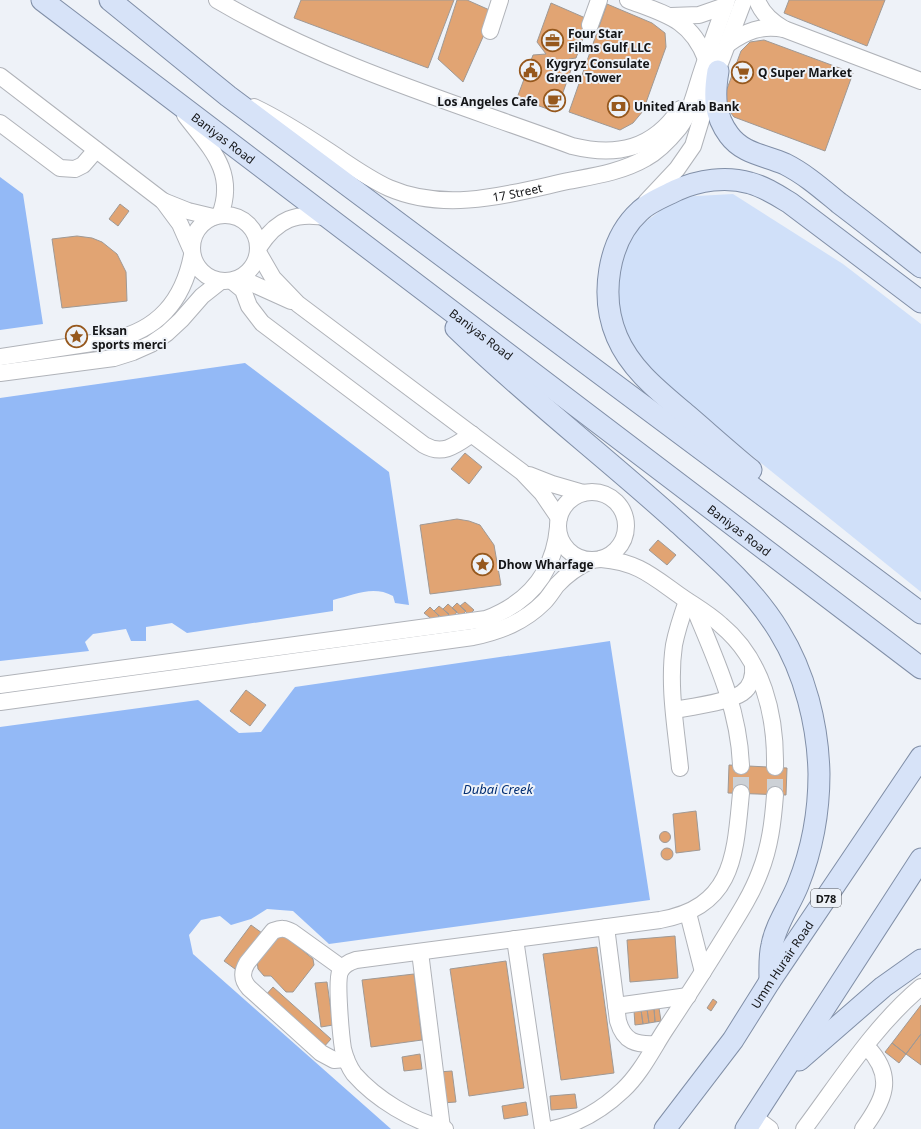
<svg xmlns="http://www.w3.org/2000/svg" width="921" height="1129" viewBox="0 0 921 1129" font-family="'Noto Sans',sans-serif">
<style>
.green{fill:#d0e0f9}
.water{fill:#93b9f6}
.building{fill:#e1a473;stroke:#9f9995}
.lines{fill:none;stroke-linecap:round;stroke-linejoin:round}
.minor-tunnel{stroke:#cdd1d6;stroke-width:16;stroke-dasharray:16 8;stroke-linecap:butt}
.minor-casing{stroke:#b0b3b9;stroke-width:18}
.major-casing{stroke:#818fa7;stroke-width:23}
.minor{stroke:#fff;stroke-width:16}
.major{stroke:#d7e3f8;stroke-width:21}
.labels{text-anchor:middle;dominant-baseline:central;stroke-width:4;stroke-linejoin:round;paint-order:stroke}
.shield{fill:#eef2f8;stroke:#55575a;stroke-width:1}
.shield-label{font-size:11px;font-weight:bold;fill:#141517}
.poi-label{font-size:12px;font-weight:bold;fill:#141517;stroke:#eef2f8;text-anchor:start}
.street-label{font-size:12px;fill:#141517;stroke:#eef2f8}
.water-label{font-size:13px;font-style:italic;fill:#032f74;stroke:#eef2f8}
</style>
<rect width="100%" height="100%" fill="#eef2f8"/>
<path class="green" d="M733,194L843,264L921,324V592L632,359L612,318L619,262L633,231L679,197Z"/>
<path class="water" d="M0,177L23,194L43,324L0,330Z
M245,363L389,472L409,605L395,603L393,596C373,585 354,595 333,600V611L187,633L172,623L146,627V641H131L126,629L93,634L85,642L89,651L0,661V398Z
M610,641L650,900L329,944L293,911L267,909L251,919L231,925L220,916L201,920L189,935L193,954L391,1129H0V727L198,700L239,733L261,732L295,687Z"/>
<path class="building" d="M301,0H454L428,68L294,18Z
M457,0H467L494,12L463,82L438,59Z
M789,0H885L867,46L784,13Z
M551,3L590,20L576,58L569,59L572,67L556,112L517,98L533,55L546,54L537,42Z
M607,4L652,23L665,33L666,47L643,111L633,123L620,130L569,112Z
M764,40L853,73L825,151L734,117L727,108L724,97L741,51L750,42Z
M120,204L129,211L118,226L109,219Z
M77,236L92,238L102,242L117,254L126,272L127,301L62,308L52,239Z
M465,453L482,467L469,484L451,469Z
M457,519L469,521L480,525L494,545L501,585L430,594L420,525Z
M658,540L676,555L667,565L649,550Z
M465,602L474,610L469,615L460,606Z
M457,603L466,611L461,616L452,608Z
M448,604L457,612L452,618L443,609Z
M439,606L449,614L444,620L434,611Z
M430,607L439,616L434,621L424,613Z
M246,690L266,705L250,726L230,711Z
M729,765L787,768L786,795L728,793Z
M696,811L700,850L676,853L673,814Z
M659.5 837a5.5 5.5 0 1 1 11 0a5.5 5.5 0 1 1-11 0Z
M661 854a6 6 0 1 1 12 0a6 6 0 1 1-12 0Z
M251,925L262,933L235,969L224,961Z
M284,935L313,959L314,965L293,992H286L271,976H264L258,969L257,960L263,952H267L277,936Z
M675,936L678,978L630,982L627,940Z
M597,947L614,1073L561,1080L543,954Z
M506,961L524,1088L469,1096L450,969Z
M414,974L422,1040L371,1047L362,980Z
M327,982L333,1025L321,1027L315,983Z
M273,987L331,1039L322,1049L264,997Z
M713,999L717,1002L711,1011L707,1008Z
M921,1005V1034L906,1054L892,1043Z
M654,1008H659L661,1021L655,1022Z
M654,1008L655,1022L649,1023L647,1009Z
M647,1009L649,1023L643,1024L641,1010Z
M641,1010L643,1024L635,1025L634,1011Z
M921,1034V1065L906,1054Z
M892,1043L906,1054L899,1063L885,1052Z
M420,1054L422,1069L404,1071L402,1057Z
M452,1071L456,1102L442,1103L438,1072Z
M575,1094L577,1108L551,1110L550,1096Z
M526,1102L528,1115L504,1119L502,1106Z"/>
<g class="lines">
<path class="minor-tunnel" d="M741,793V766
M775,795V767"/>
<defs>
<g id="minor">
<path d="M217,0C327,65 452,102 572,146C617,157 653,149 680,109"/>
<path d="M628,0C665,14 691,19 706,59"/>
<path d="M757,0C762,14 772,22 784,29L921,81"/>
<path d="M671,16L699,15L725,6"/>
<path d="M590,25L599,0"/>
<path d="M490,31L500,0"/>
<path d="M728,44C746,31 761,25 784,29"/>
<path d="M0,76L163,201L180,224L191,249"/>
<path id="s1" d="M254,107C279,119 303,134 327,150C347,163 367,178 389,188C447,213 509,194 568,181C594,176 622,172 646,158C659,151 670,139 679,128C691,112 695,92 701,74C709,50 718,25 727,0"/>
<path d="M185,115C209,147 237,171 220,215"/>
<path d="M0,123L60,168L75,169L83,165L96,150"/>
<path d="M163,201L188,211L213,217"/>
<path d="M646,202L677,169L693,146L711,87L744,0"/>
<circle cx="225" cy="248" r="33"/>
<path d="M259,247C277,219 297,211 329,218"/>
<path d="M258,252L273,278L298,304L522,472L542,493L559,518"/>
<path d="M240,278L291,301"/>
<path d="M232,281L243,290L249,306L262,323L424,445C443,456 456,445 472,434"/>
<path d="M0,357L112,340C158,330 183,301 192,255"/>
<path d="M0,373L114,358L133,352L151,344L167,333L181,320L202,296L221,281"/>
<path d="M529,475L552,484L583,493"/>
<circle cx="592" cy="526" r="34"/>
<path d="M601,559C637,562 651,575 679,595C693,605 708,613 721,625C763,660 776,715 775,767"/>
<path d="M693,605C715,658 739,708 741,766"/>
<path d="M0,685L486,619C528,603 554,573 558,527"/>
<path d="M0,702L473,637C501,631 524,622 544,602C549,597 553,590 557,585C567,574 579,566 592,560"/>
<path d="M674,710C691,707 729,702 742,693C751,687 754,676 753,665"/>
<path d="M680,768C676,728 668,686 674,645C677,630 682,615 687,601"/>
<path d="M688,913L703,972"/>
<path d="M606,927L618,1021C624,1042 636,1045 656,1044"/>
<path d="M515,939L543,1129"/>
<path d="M420,952L442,1128"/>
<path d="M342,968L292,932C285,928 281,928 273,931L247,963C241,973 242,980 249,988L321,1053L334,1060L346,1059"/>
<path d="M616,1006L688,996"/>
<path d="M754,1117L770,1129"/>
<path d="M445,1129C412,1121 376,1099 354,1074C349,1067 345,1057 343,1049C341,1036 336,982 340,972C343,965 349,962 356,960L660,920C734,907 735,855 741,793"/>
<path d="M553,1129C580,1123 603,1109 623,1090C641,1073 652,1050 665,1030C685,1000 705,969 724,938C737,917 751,896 760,872C770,847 773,821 775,795"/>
<path d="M804,1129C840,1081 874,1026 921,987"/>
<path d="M863,1129C884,1100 896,1077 867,1047"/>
</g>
<g id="major">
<path id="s2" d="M42,0L921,668"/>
<path d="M110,0L228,96L921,613"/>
<path d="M718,71C714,95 714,115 729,135C743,154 765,155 785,164C805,174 822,189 839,203C867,224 894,246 921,267"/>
<path d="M456,328C526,396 604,456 676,521C714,555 752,587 779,631C805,673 818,725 819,774C819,812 812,850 798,885C790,905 776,924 772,945C769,957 770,969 770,981"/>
<path d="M751,470C729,452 708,433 687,415C660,392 631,370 617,337C600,297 607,241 640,211C649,202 665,196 677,190C699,180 726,176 750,183C765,187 777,195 790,203L921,302"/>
<path d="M799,1060L883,987L921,960"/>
<path id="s3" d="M665,1129L733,1040L770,981L921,757"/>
<path d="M746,1129L921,859"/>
</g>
</defs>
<use href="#minor" class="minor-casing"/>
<use href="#major" class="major-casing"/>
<use href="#minor" class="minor"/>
<use href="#major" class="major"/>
</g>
<defs>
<symbol id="office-ring" viewBox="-11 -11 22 22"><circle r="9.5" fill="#eef2f8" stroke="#96581d" stroke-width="1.5"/><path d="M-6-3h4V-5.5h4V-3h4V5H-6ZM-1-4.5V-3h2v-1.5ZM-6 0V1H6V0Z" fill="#96581d"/></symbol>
<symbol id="civic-ring" viewBox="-11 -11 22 22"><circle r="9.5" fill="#eef2f8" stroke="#96581d" stroke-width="1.5"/><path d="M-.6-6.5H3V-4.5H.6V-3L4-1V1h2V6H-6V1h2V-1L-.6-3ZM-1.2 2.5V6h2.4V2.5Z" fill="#96581d"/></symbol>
<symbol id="supermarket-ring" viewBox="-11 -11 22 22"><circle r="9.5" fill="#eef2f8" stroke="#96581d" stroke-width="1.5"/><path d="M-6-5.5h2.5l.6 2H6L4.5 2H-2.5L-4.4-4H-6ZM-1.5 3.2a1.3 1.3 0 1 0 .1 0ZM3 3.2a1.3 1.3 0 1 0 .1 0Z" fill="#96581d"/></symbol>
<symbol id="cafe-ring" viewBox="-11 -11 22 22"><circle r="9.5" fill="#eef2f8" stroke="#96581d" stroke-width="1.5"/><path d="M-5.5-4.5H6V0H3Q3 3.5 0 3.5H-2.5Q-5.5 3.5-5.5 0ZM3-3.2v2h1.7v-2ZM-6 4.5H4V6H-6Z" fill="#96581d"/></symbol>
<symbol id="bank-ring" viewBox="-11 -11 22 22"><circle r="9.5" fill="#eef2f8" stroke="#96581d" stroke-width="1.5"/><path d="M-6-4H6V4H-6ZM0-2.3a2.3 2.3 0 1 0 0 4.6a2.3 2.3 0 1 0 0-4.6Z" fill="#96581d"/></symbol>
<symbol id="sight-ring" viewBox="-11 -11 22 22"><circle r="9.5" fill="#eef2f8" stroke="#96581d" stroke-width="1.5"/><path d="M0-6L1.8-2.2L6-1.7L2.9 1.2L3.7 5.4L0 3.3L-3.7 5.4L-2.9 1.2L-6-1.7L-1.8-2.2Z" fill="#96581d"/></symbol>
</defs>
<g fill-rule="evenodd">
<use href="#office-ring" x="540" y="28" width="25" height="25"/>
<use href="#civic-ring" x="518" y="58" width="25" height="25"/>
<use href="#supermarket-ring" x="730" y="60" width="25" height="25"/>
<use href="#cafe-ring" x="542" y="88" width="25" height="25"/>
<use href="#bank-ring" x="606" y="94" width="25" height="25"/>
<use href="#sight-ring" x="64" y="324" width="25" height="25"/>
<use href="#sight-ring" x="470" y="552" width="25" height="25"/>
</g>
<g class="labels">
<rect class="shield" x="811" y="889" width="30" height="18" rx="3"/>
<g class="shield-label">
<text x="826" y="898">D78</text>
</g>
<g class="poi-label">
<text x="568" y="33">Four Star<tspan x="568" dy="14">Films Gulf LLC</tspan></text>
<text x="546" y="63">Kygryz Consulate<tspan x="546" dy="14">Green Tower</tspan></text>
<text x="758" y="72">Q Super Market</text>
<text x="538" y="101" text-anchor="end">Los Angeles Cafe</text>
<text x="634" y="106">United Arab Bank</text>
<text x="92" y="330">Eksan<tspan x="92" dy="14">sports merci</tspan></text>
<text x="498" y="564">Dhow Wharfage</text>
</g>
<g class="street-label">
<text stroke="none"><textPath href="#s2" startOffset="228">Baniyas Road</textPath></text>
<text stroke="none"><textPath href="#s1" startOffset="288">17 Street</textPath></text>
<text stroke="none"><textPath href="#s2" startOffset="552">Baniyas Road</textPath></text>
<text stroke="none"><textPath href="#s2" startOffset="876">Baniyas Road</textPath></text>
<text stroke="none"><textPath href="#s3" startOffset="202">Umm Hurair Road</textPath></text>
</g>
<g class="water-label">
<text x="498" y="789">Dubai Creek</text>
</g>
</g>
</svg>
